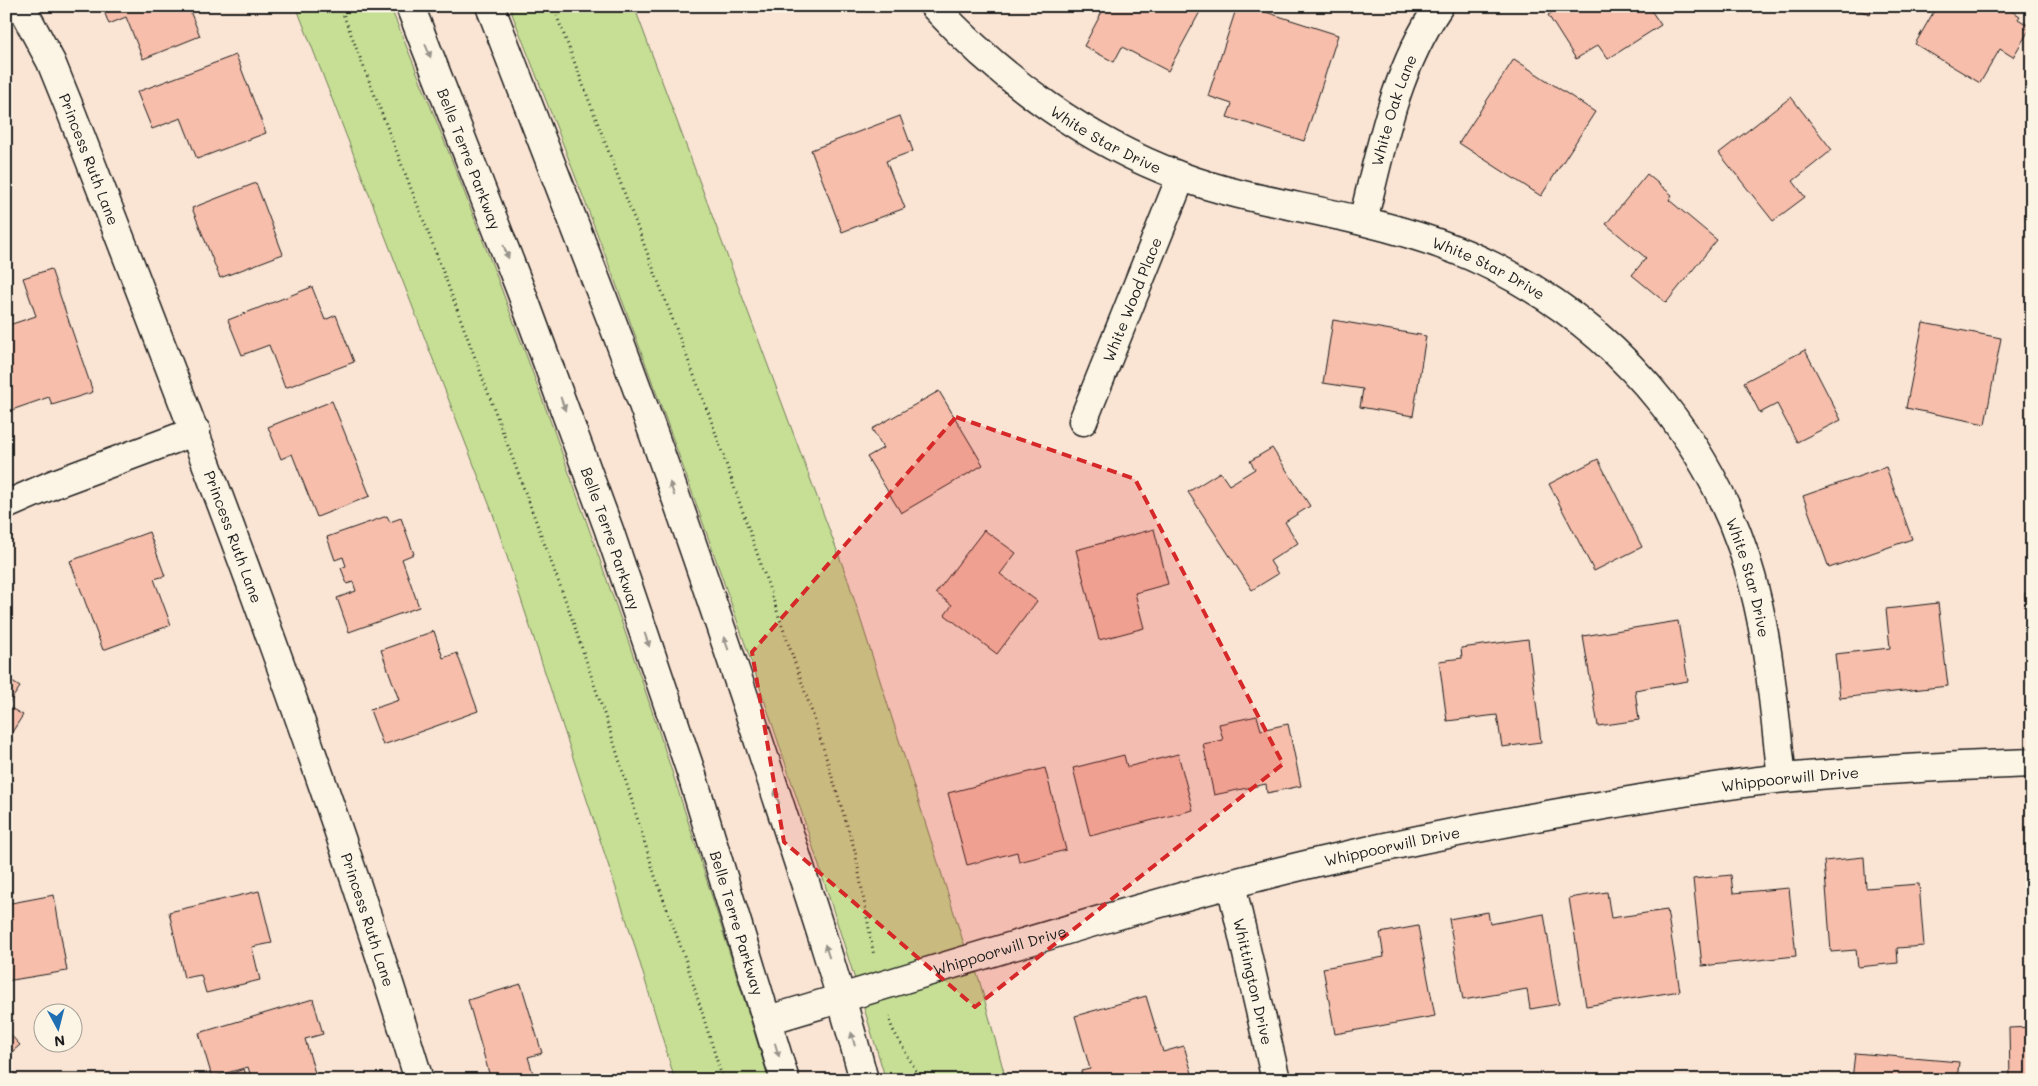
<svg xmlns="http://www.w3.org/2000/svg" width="2038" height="1086" viewBox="0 0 2038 1086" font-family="Mali,sans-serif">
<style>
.green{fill:#c6df95;stroke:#717e58}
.building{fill:#f6beab;stroke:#1c1c1c}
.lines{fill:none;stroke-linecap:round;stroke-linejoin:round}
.minor-casing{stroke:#1c1c1c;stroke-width:31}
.major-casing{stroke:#1c1c1c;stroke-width:31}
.path{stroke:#1c1c1c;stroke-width:3;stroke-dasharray:1 4;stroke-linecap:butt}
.minor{stroke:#fcf5e5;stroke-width:28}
.major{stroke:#fcf5e5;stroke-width:28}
.oneway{fill:#97938b}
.marked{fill:#d62828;fill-opacity:0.2;stroke:#d62828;stroke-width:4;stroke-dasharray:10 6;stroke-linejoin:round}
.labels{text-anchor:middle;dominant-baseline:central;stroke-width:4.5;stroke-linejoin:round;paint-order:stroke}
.street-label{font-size:15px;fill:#1c1c1c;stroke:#fcf5e5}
</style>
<rect width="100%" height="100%" fill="#fae4d4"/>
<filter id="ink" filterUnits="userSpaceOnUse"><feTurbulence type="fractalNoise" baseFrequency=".02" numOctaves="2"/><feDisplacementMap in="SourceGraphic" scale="10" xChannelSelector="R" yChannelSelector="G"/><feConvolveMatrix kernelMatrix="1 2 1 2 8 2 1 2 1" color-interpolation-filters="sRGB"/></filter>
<g filter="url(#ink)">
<path class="green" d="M296,6H390C483,232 567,461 646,693C689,821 729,951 769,1080H675L633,940L493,514Z
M509,6H634L848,580L963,941L979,979L1006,1080H886C776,717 649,359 509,6Z"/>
<path class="building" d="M102,6H188L200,36L143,59L126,17L109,24Z
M1105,6H1199L1202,8L1168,71L1122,47L1114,62L1084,46Z
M1237,6H1247L1338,35L1304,141L1227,117L1232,104L1208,96Z
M1562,6H1648L1661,25L1608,59L1598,45L1576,59L1548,15Z
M1680,6H1706L1680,10Z
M1845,6H1872L1870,14Z
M1937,6H2003L2020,16L2018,19L2031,27L2013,57L2000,49L1980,83L1915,44Z
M236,55L266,133L197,159L181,118L152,129L137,92Z
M1514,59L1595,112L1541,196L1459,143Z
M1791,97L1832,150L1793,181L1805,197L1773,221L1719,153Z
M900,116L913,151L886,161L905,208L842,232L811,150Z
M1647,174L1672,195L1669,200L1717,240L1666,303L1632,275L1646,258L1606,224Z
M256,183L283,254L220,278L192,208Z
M51,269L93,392L52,405L49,397L6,412V326L36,316L23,278Z
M312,287L325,320L336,315L354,362L285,388L269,345L242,355L228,320Z
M1333,320L1426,336L1413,416L1360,407L1363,389L1323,383Z
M1923,323L2001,338L1985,424L1906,408Z
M1805,350L1841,420L1797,442L1777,404L1760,413L1744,382Z
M939,391L983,465L901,513L867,457L883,448L872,429Z
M332,401L370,496L317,517L292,454L281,459L268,427Z
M1272,448L1310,506L1285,522L1298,543L1270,561L1278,574L1252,590L1188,492L1220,472L1229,485L1255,469L1250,461Z
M1598,459L1642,547L1594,571L1549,484Z
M1886,467L1912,539L1829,568L1803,496Z
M387,516L390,522L401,518L414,554L402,559L419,607L349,632L337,598L356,591L353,582L347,584L341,568L346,566L343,557L335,560L327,537Z
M1154,529L1168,584L1135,593L1144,628L1099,640L1076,550Z
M984,530L1016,553L1000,574L1037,601L997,654L945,615L952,605L936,593Z
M149,532L165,576L154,579L171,625L103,650L70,561Z
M2025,593H2032V686H2028Z
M1938,603L1948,686L1840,698L1835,654L1890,648L1886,609Z
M1678,621L1688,681L1635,690L1639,720L1598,726L1583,636Z
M434,631L443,658L457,653L478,711L383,745L370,710L399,700L381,650Z
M1528,639L1541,742L1502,747L1497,715L1447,721L1439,661L1462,658L1461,648Z
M6,678L20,687L7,706L23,715L9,737L6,736Z
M1257,716L1261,730L1288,724L1301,786L1267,793L1266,784L1214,795L1203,744L1223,740L1219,724Z
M1178,754L1193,810L1090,836L1073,768L1124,755L1127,767Z
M1045,768L1066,850L1019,862L1017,852L967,865L948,793Z
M1864,857L1866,888L1919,884L1924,946L1897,948L1898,963L1858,967L1856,950L1831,952L1824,861Z
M1731,875L1733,893L1789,888L1796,956L1702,966L1693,879Z
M259,891L272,943L252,947L260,980L206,993L201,975L184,978L169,912Z
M1607,892L1611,918L1667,910L1680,991L1586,1006L1569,898Z
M54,895L67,971L6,981V904Z
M1488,912L1490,924L1544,914L1559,1004L1530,1009L1527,989L1463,1000L1449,919Z
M1418,926L1435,1016L1335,1034L1323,968L1384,957L1380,933Z
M521,984L542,1053L528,1057L535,1080H491L468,1000Z
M1146,996L1163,1052L1184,1046L1194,1080H1083L1081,1071L1090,1069L1075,1016Z
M313,999L323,1034L305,1039L317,1080H252L248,1067L212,1077L199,1033Z
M2032,1027V1080H2010L2009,1028Z
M6,1030L20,1045L6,1057Z
M1855,1053L1959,1062L1957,1080H1852Z
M6,1063L21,1080H6Z
M244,1069L248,1080H223L222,1077Z"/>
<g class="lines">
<defs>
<g id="minor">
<path id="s1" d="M21,6L51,62L70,109C195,430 319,751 419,1080"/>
<path id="s2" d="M934,6C1001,79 1086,141 1180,176C1238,198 1302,206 1362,221C1407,232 1451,245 1492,266C1627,333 1726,457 1758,604C1771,662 1775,720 1782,778"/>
<path id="s3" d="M1363,221C1381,147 1395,71 1439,6"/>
<path id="s4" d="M1083,421L1181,177"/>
<path d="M6,505L54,484L196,431"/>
<path id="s5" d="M1231,884L1276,1080"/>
<path id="s6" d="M768,1020C951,966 1132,906 1318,862C1413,840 1509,821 1605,805C1665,795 1725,784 1785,778C1867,770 1949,766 2032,763"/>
</g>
<g id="major">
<path id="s7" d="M410,6L521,291L609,530L691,772L785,1080"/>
<path d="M490,6C532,116 576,226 618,337C671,478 719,621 766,763C800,868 836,973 864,1080"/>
</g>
</defs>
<use href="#minor" class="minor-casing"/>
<use href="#major" class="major-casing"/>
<path class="path" d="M340,6L433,245L568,607L614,743L655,876L686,961L723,1080
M553,6L711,420L813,715L855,851L874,956
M889,1016L892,1028L921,1080"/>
<use href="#minor" class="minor"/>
<use href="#major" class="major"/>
</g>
<defs><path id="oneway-solid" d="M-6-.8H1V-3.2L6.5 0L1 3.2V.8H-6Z" transform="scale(1.25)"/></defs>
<g class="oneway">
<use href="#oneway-solid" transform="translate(428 51) rotate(68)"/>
<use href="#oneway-solid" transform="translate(506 252) rotate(69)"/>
<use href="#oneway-solid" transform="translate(563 404) rotate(70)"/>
<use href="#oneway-solid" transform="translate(672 489) rotate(-109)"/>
<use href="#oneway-solid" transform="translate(647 640) rotate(71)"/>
<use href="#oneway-solid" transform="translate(726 643) rotate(-109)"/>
<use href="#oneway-solid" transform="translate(777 797) rotate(-108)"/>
<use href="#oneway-solid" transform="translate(827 951) rotate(-108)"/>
<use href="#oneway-solid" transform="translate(853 1039) rotate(-105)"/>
<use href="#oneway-solid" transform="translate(777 1050) rotate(73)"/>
</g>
</g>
<path class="marked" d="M956,417L1135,479L1283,764L975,1007L784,842L752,652Z"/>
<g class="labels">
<g class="street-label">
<text stroke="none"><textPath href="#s3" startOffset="115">White Oak Lane</textPath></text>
<text stroke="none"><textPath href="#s2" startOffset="219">White Star Drive</textPath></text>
<text stroke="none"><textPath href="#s1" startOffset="168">Princess Ruth Lane</textPath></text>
<text stroke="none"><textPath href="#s7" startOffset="164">Belle Terre Parkway</textPath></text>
<text stroke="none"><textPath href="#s2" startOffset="625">White Star Drive</textPath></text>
<text stroke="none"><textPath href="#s4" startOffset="131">White Wood Place</textPath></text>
<text stroke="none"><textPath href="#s1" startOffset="572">Princess Ruth Lane</textPath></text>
<text stroke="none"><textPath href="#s7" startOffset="569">Belle Terre Parkway</textPath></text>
<text stroke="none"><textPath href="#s2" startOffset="1044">White Star Drive</textPath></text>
<text stroke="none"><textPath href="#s6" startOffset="1052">Whippoorwill Drive</textPath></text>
<text stroke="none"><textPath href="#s6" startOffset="648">Whippoorwill Drive</textPath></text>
<text stroke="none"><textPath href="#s1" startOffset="978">Princess Ruth Lane</textPath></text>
<text stroke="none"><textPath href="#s7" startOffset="974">Belle Terre Parkway</textPath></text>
<text stroke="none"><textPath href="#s6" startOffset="242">Whippoorwill Drive</textPath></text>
<text stroke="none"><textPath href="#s5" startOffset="100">Whittington Drive</textPath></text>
</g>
</g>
<rect width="2038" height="1086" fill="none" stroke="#fcf5e5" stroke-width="25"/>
<rect x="12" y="12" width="2013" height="1061" fill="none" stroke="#1c1c1c" stroke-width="2" filter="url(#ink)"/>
<g transform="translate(58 1028) rotate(173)"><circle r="24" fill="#fcf5e5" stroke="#a29e95"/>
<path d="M0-4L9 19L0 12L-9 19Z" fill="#1f6fb2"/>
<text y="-8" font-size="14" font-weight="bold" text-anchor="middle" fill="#1c1c1c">N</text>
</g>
</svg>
